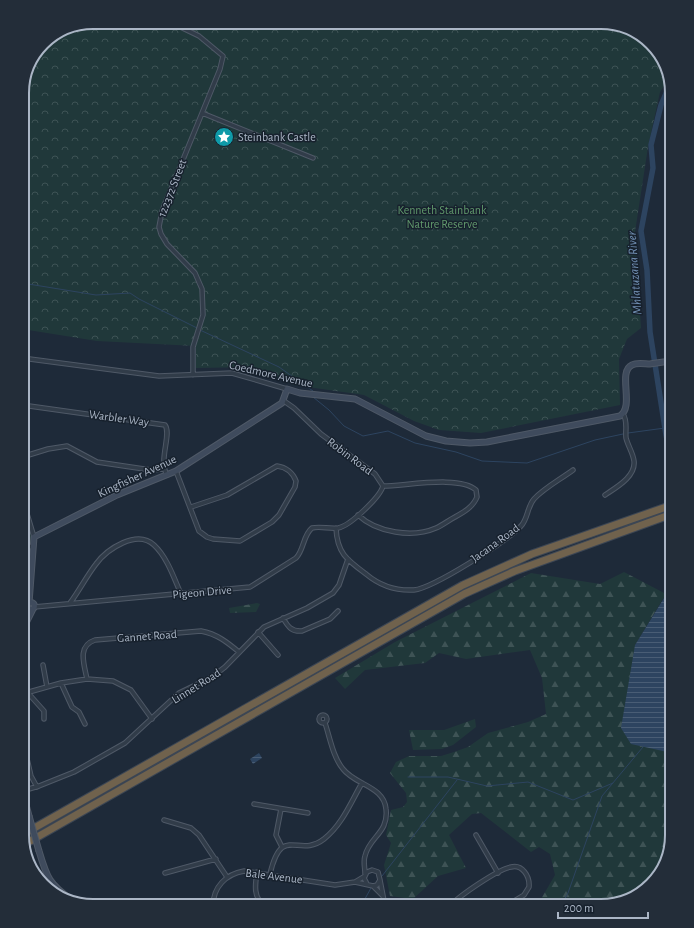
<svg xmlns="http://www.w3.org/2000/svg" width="694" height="928" viewBox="0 0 694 928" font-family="'Alegreya Sans',sans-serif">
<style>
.forest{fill:url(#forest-firs)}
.park{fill:url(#park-crowns)}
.water{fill:url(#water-rules)}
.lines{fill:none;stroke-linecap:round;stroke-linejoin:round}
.stream{stroke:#2d4460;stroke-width:1}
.river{stroke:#2d4460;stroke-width:5.5}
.street-casing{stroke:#4f5967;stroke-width:5.5}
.secondary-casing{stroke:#4f5967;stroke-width:7}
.highway-casing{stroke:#3c4654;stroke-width:9}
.street{stroke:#313c49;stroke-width:3.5}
.secondary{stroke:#3f4b5d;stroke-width:5}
.highway{stroke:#70624d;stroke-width:7}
.secondary-bridge-casing{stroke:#4f5967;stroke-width:7;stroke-linecap:butt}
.secondary-bridge{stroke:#3f4b5d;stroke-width:5}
.labels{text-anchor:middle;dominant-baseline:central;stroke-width:3;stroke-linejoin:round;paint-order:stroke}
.poi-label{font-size:12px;fill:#abb6c6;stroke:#17212d;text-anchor:start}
.street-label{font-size:12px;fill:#abb6c6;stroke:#17212d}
.park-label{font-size:12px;fill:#61996c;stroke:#17212d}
.water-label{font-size:13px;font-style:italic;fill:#708eb2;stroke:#17212d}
.rim{fill:none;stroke:#abb6c6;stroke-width:2}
</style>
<defs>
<pattern id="forest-firs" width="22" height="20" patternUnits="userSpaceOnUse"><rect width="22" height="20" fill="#20383a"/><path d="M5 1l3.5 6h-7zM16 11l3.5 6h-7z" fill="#3e5355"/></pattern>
<pattern id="park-crowns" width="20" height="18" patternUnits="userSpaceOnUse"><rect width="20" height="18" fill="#20383a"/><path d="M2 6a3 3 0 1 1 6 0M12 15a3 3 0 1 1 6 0" fill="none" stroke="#3e5355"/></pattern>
<pattern id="water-rules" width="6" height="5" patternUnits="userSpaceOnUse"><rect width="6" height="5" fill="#2d4460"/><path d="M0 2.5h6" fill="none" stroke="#495d75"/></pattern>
</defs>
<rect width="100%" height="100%" fill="#1e2a39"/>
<path class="forest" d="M624,572L666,594L635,645L672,753V836L663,870L640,894L602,906H537L555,875L550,854L539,847L531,852L481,813L472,814L449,835L466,868L438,876L413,899L390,896L384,865L391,843L386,835L391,810L403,807L407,802L406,793L390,773L396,762L409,756H441L454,752L468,747L488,733L528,722L546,714L542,678L530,650L466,659L439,653L425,663L365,670L345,689L335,678L395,642L531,573L600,584Z
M257,603L260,604L256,612L230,613L229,608Z
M475,719L476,727L453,745L442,749L413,750L409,730H444Z"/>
<path class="park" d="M93,22H606L636,31L660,54L668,80L660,92L648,147L635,232L641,328L627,339L619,359L620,405L481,433L439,430L414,421L364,395L294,385L254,367L196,368V346L97,341L22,329V88L29,61L46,40Z
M22,502L34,535L32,545L22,543V518L25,516L22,512Z"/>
<path class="water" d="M672,585V753L631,744L621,728L635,645Z
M259,753L262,758L253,764L250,759Z"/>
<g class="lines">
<path class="stream" d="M22,283L96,295L130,293L139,299L197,328
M200,330L279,367L313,391
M313,397L329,410L344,426L363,436L388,431L415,443L456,452L482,461L527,463L595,440L623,434
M628,433L665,428
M408,777H448L487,786L528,782L573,800L613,783
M382,876L457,780
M361,906L371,888
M561,906L568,893L602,796L643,747"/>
<path class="river" d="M670,84L661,105L651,145L653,168L641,231L647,270L650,332L666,435L672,463"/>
<defs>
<path id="street" d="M170,22L199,36L223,56L220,69L162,211L159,227L161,234L167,244L195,273L202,289L203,315L193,347V375
M202,113L313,158
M22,358L159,376L232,373L287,389
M22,405L165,425C172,434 158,460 167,475
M22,457L48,449L67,446L97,462L151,470L163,469
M176,471L199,531L207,537L213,539L240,541L272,522L279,515L295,487L296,481C293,473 286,467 277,466L227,495L191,507
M605,495C615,488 636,477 634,461C633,453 628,446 626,438C625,430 628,421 623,414
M22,497L34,537
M358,515C377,533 413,538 436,528C443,525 449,520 455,517C464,512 473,507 477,497L476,490C460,475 405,486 383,486
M336,528C337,553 347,560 366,574C379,585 396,591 414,590C433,588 506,542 521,526C528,519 527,507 534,499C544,488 561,479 573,470
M22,545L33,547
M70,603C79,591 86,577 96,564C107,549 137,529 154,545C167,557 174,578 181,594
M34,607L250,587L296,558C304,550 303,535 312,528C320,526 329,529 338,528C350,526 380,497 383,486L375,474L321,434L294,408L284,401
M283,618C288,627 292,632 302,631L330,619L338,611
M258,632L278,655
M43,665L47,687
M87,679C84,664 77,646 95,640L201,631C217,634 227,642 239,652
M61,683L72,707L79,712L85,724
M28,693L44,711V719
M22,694L61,683L87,679L113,681L131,690L152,719
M319 719a4 4 0 1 1 8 0a4 4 0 1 1-8 0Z
M325,723C330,738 333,757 343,769C355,785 384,786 386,809C389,833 369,837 365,856C363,861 365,868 365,874
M25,750L31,776L37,787
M22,791L39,786L74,772L125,743L179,693L212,677L225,667L264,627L307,608L333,593L339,585L348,559
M254,804L308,813
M281,809L276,835L282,847
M164,820L191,828L199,835L227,877
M476,835L498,873
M257,872C255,885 253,898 265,906
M165,873L216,859
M270,874C282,823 298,859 324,839C342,825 351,802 362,783
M380,880L385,906
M355,882L365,876
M373,886L383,896
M50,890L54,886
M213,906C213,887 226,874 244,871L335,885L355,882L373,886L377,885L380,880L378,872L372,870L367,872L364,878L367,884
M450,906C459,896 498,869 511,867C522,864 530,876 529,887L524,895L506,906"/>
<path id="secondary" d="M27.5 606a3.5 3.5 0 1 1 7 0a3.5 3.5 0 1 1-7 0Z
M29,603L34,537L117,495L176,471L282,403L287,389L300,393L355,399L426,436L446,441L470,443L487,442L620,416C635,406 617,372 632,365C637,362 645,364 650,364C658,363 665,361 672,362
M22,631L33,609
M22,790L29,816
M39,851C47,878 49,884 73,901"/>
<path id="highway" d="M22,835L463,585L532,554L672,505
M25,844L464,594L515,571L672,514"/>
</defs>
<use href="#street" class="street-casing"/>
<use href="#secondary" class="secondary-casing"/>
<use href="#highway" class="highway-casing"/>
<use href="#street" class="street"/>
<use href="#secondary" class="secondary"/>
<use href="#highway" class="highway"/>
<defs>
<path id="secondary-bridge" d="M29,816L39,851"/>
</defs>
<use href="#secondary-bridge" class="secondary-bridge-casing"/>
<use href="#secondary-bridge" class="secondary-bridge"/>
</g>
<defs>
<symbol id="sight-disc" viewBox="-11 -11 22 22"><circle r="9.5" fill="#0f9aa8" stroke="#17212d"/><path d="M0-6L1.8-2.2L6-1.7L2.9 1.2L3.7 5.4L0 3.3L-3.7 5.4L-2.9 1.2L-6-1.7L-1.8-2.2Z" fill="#fff"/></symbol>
</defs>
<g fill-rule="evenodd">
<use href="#sight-disc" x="213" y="126" width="22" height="22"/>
</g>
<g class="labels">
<g class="poi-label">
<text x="238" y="137">Steinbank Castle</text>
</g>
<g class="street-label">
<text transform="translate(172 188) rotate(-69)">122372 Street</text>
<text transform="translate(271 374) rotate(13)">Coedmore Avenue</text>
<text transform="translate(119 418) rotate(8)">Warbler Way</text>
<text transform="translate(350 456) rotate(37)">Robin Road</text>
<text transform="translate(137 476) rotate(-25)">Kingfisher Avenue</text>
<text transform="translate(495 543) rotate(-36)">Jacana Road</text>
<text transform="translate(202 592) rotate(-5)">Pigeon Drive</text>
<text transform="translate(147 636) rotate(-4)">Gannet Road</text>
<text transform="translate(196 686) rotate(-32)">Linnet Road</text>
<text transform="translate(274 876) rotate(7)">Bale Avenue</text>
</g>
<g class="park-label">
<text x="442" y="210">Kenneth Stainbank<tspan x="442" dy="14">Nature Reserve</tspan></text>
</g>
<g class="water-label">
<text transform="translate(635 273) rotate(-94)">Mhlatuzana River</text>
</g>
</g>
<path d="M0 0H694V928H0ZM93 29H601A64 64 0 0 1 665 93V835A64 64 0 0 1 601 899H93A64 64 0 0 1 29 835V93A64 64 0 0 1 93 29Z" fill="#232d39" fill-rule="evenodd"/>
<path class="rim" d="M93 29H601A64 64 0 0 1 665 93V835A64 64 0 0 1 601 899H93A64 64 0 0 1 29 835V93A64 64 0 0 1 93 29Z"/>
<path d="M558 912v6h90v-6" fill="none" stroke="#abb6c6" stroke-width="2"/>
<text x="564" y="912" font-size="12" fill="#abb6c6" stroke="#17212d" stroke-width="3" paint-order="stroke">200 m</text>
</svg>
